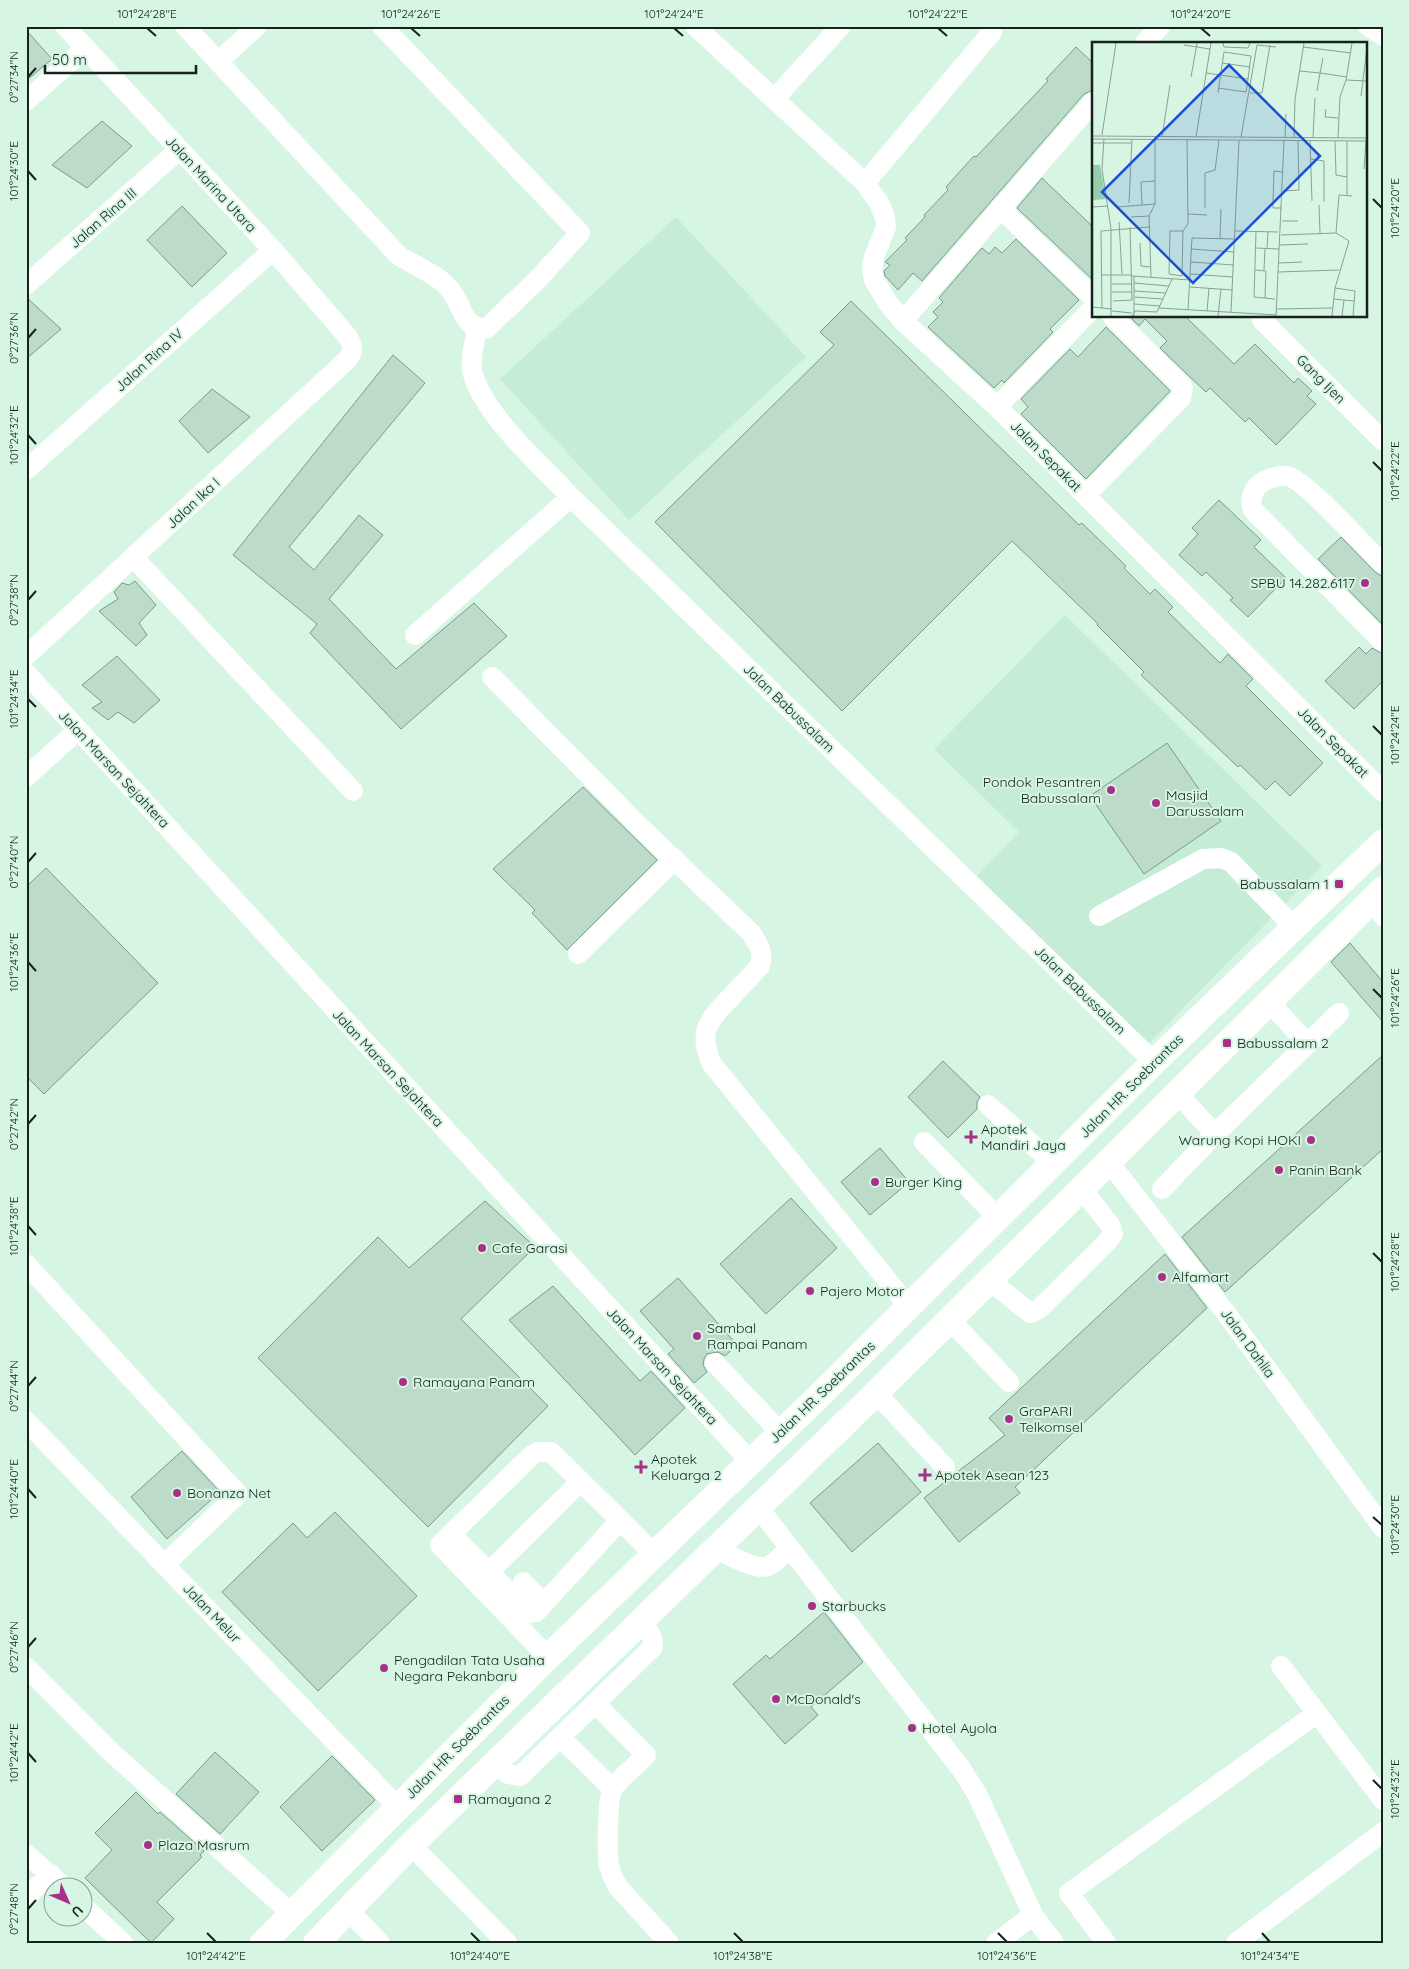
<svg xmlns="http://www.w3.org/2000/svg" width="1409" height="1969" viewBox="0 0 1409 1969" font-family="Quicksand,sans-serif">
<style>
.built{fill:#c5ecd5}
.building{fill:#bddbc9;stroke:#7d9a89}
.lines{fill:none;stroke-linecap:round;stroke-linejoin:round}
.minor{stroke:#fff;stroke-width:20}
.major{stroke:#fff;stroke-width:26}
.ticks{fill:none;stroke:#16221b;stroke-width:2}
.poi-dot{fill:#a73189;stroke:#d6f5e3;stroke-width:2}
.labels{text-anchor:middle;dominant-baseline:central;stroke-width:4;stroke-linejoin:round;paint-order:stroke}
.street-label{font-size:14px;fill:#16221b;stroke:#d6f5e3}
.poi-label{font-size:14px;fill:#16221b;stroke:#d6f5e3;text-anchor:start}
.inset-road{fill:none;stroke:#89a193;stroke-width:1}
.view{fill:#1d4ed8;fill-opacity:0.15;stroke:#1d4ed8;stroke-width:2.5}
.inset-edge{fill:none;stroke:#16221b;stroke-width:2.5}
.neatline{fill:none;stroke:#16221b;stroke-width:2}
.ticks-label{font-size:12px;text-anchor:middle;fill:#16221b}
</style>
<rect width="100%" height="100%" fill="#d6f5e3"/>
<path class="built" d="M676,217L806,357L629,520L500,379Z
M1065,615L1322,866L1148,1044L977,876L1019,832L934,749Z"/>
<path class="building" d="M26,30L52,59L26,81Z
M1076,47L1093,63V90L1084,94L922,281L913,273L898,290L885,276L884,271L890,265L885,262L907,240L905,238L925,217L924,215L948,190L946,187L963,168L974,156L976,157L1048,81L1046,79Z
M102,121L132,146L87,188L52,165Z
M1042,178L1093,227V280L1017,208Z
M182,206L227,253L192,287L147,240Z
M1016,239L1079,300L1050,329L1053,332L1004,383L1002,380L994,388L928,327L938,317L933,312L943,302L939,298L982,248L989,254L995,247L1002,253Z
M26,297L61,329L26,359Z
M851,301L1079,525L1082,523L1126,566L1124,568L1150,594L1155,589L1173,607L1168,612L1220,663L1228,654L1253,679L1246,686L1323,763L1290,796L1275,781L1266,790L1240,765L1238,767L1141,675L1144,672L1097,625L1098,624L1012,541L842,711L655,522L834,345L820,332Z
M1129,316H1185L1234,364L1255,344L1294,383L1298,378L1312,391L1307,396L1316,404L1276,445L1249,418L1245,422L1210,388L1206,392L1190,377L1160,348L1167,341L1145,319L1139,326Z
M1106,327L1170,391L1086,479L1021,414L1028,407L1021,399L1070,349L1078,357Z
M393,355L425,383L289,547L314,570L359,515L383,535L329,599L396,669L474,603L507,636L401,729L310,633L317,624L233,555Z
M212,389L250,417L208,453L179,421Z
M1219,500L1261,540L1254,547L1286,578L1248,617L1230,600L1233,598L1206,572L1202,576L1179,555L1198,534L1192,528Z
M1341,537L1375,572L1383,577V625L1318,559Z
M135,581L156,605L139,623L147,635L136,646L99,611L118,599L114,592L122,583L129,585Z
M1359,647L1366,654L1372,648L1383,654V681L1354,709L1325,681Z
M117,656L160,700L134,723L118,712L108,720L92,708L102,702L82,685Z
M1167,743L1221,821L1144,874L1090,796Z
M583,787L657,860L567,950L532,913L535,910L493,869Z
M46,868L158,983L44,1094L26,1076V887Z
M1350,943L1383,982V1022L1331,962Z
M1383,1055V1149L1225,1292L1182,1237Z
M943,1061L980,1097L977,1102V1109L948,1138L908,1097Z
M880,1148L909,1182L870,1215L841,1182Z
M791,1198L837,1248L766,1314L720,1264Z
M485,1201L535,1247L461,1319L548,1406L428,1527L258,1358L378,1237L409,1268Z
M1165,1254L1207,1308L1015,1487L1020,1493L959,1542L924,1498L1005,1435L989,1418Z
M678,1278L737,1345L725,1356L718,1352L707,1354L704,1359L703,1365L707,1372L694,1383L668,1354L674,1349L640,1311Z
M553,1286L640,1381L651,1371L685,1408L635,1455L509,1320Z
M878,1443L921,1492L852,1552L810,1503Z
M182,1451L220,1492L167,1539L131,1497Z
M335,1512L417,1596L318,1691L222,1592L293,1523L307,1538Z
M824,1612L863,1662L811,1707L818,1715L785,1744L733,1684L766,1655L770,1659Z
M215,1752L259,1792L220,1834L176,1794Z
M332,1756L375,1800L322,1851L280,1807Z
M136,1792L158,1814L160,1812L204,1851L200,1855L202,1857L157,1902L174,1919L151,1943L85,1878L112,1850L95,1833Z"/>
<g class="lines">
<path class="minor" d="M185,26L399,256C416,266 439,275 451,291C464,307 461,327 486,329L539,278L580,233L382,26
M695,26L865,183L879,203L885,217L886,227L874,257L872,269L874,280L888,303L903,321L997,407L1383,792
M1368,26L1383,36
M1144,44L1160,26
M219,61L257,26
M774,99L841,26
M26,101L86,48
M865,183L992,32
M1000,208L1093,297
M26,285L179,150
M1263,316L1262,320L1383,441
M903,321L1093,102
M477,329C475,339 470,361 472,371C483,415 540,464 571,497L1154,1062
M997,407L1093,308
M26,470L273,250
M1086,495L1181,398L1183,387L1112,316
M134,558L353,791
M1383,564C1366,548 1305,479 1287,476C1277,475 1262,480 1256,488C1251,496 1250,501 1253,510L1383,642
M415,635L571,497
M26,656L348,359C354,350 353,346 348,337L273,250L65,26
M26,673L750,1461
M492,677L637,824L751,933C759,945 764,952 760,966C750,977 740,987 730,998C709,1020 697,1032 712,1064L909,1307
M26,777L78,730
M1371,900L1383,916
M1099,916L1203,859L1221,858L1231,862L1294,927
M578,954L675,859
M1269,1002L1308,1044
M1177,1093L1215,1134L1339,1013
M988,1105L1053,1163
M924,1142L998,1218
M1109,1162L1226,1313L1383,1528
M1162,1189L1215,1134
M26,1264L237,1493L236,1496L165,1564
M989,1280L1030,1313L1039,1309L1106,1243L1113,1234L1110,1225L1081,1188
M949,1319L1009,1382
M715,1363L780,1432
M876,1393L945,1467
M26,1421L397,1806
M758,1507L962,1770L977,1794L1033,1915L1054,1943
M616,1516L654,1554
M451,1534L530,1613L536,1612L615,1526L617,1522L616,1516L551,1452H537L531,1456L451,1534L440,1545L548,1657
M715,1548C727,1554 756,1571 768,1566C776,1563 783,1554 790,1548
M489,1572L581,1481
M523,1582L544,1603
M1281,1666L1383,1800
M26,1667L111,1752L292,1914
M595,1703L646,1755C638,1764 619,1779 613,1788C607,1798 607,1852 609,1866C611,1873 614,1880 618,1887L669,1943
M560,1737L613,1789
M495,1762L508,1774L520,1776L652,1648C656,1637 647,1630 640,1622
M411,1845L507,1943
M26,1854L63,1886
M26,1897L51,1874
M82,1905L123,1943
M348,1910L380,1943
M996,1943L1033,1915
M1106,1943L1069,1893L1317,1713
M1236,1943L1383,1832"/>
<path class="major" d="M263,1943L548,1657L820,1395L1154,1062L1383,842
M316,1943L411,1845L876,1393L1383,889"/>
</g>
<path class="ticks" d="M147,28L156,36M411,28L420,36M674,28L683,36M938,28L947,36M1201,28L1210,36M28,77L36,68M28,171L36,180M1373,199L1382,208M28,338L36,329M28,435L36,444M1373,462L1382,471M28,600L36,591M28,699L36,707M1373,726L1382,735M28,862L36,853M28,962L36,971M1373,989L1382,998M28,1124L36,1115M28,1226L36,1235M1373,1253L1382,1262M28,1386L36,1377M28,1489L36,1498M1373,1517L1382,1525M28,1647L36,1638M28,1753L36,1762M1373,1780L1382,1789M28,1909L36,1900M207,1933L216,1942M471,1933L480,1942M734,1933L743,1942M998,1933L1007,1942M1262,1933L1270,1942"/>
<g class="poi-dot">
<circle cx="1365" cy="583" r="5"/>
<circle cx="1111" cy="790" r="5"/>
<circle cx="1156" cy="803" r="5"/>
<rect x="1334" y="879" width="10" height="10" rx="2.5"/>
<rect x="1222" y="1038" width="10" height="10" rx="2.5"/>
<path d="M968.5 1129.5h5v5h5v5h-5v5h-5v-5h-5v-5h5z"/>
<circle cx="1311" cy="1140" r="5"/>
<circle cx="1279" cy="1170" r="5"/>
<circle cx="875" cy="1182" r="5"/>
<circle cx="482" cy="1248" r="5"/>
<circle cx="1162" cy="1277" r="5"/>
<circle cx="810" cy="1291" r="5"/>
<circle cx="697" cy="1336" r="5"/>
<circle cx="403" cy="1382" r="5"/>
<circle cx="1009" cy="1419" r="5"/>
<path d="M638.5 1459.5h5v5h5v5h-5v5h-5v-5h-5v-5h5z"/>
<path d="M922.5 1467.5h5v5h5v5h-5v5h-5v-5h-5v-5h5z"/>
<circle cx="177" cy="1493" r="5"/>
<circle cx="812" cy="1606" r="5"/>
<circle cx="384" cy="1668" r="5"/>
<circle cx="776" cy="1699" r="5"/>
<circle cx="912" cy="1728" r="5"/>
<rect x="453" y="1794" width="10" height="10" rx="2.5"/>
<circle cx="148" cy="1845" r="5"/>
</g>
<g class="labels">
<g class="street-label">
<text transform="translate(211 184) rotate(47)">Jalan Marina Utara</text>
<text transform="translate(103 218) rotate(-41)">Jalan Rina III</text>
<text transform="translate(149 360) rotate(-42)">Jalan Rina IV</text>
<text transform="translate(1321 379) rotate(45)">Gang Ijen</text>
<text transform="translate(1046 456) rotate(45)">Jalan Sepakat</text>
<text transform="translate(193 503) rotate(-43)">Jalan Ika I</text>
<text transform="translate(789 708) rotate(44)">Jalan Babussalam</text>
<text transform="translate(1333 742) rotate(45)">Jalan Sepakat</text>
<text transform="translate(114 769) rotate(47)">Jalan Marsan Sejahtera</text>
<text transform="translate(1080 990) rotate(44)">Jalan Babussalam</text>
<text transform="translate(388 1068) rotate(47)">Jalan Marsan Sejahtera</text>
<text transform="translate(1131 1086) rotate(-45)">Jalan HR. Soebrantas</text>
<text transform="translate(1248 1343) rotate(54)">Jalan Dahlia</text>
<text transform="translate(662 1366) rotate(47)">Jalan Marsan Sejahtera</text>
<text transform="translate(822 1392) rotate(-44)">Jalan HR. Soebrantas</text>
<text transform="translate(212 1613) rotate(46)">Jalan Melur</text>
<text transform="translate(457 1747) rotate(-45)">Jalan HR. Soebrantas</text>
</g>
<g class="poi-label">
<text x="1355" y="583" text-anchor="end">SPBU 14.282.6117</text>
<text x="1101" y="782" text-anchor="end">Pondok Pesantren<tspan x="1101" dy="16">Babussalam</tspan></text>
<text x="1166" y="795">Masjid<tspan x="1166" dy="16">Darussalam</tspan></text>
<text x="1329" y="884" text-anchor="end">Babussalam 1</text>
<text x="1237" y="1043">Babussalam 2</text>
<text x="981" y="1129">Apotek<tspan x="981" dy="16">Mandiri Jaya</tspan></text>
<text x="1301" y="1140" text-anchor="end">Warung Kopi HOKI</text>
<text x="1289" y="1170">Panin Bank</text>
<text x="885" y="1182">Burger King</text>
<text x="492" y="1248">Cafe Garasi</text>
<text x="1172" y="1277">Alfamart</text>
<text x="820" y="1291">Pajero Motor</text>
<text x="707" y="1328">Sambal<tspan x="707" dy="16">Rampai Panam</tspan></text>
<text x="413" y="1382">Ramayana Panam</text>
<text x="1019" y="1411">GraPARI<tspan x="1019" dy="16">Telkomsel</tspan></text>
<text x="651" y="1459">Apotek<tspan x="651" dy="16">Keluarga 2</tspan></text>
<text x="935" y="1475">Apotek Asean 123</text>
<text x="187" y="1493">Bonanza Net</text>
<text x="822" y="1606">Starbucks</text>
<text x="394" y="1660">Pengadilan Tata Usaha<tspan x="394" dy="16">Negara Pekanbaru</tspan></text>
<text x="786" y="1699">McDonald's</text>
<text x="922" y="1728">Hotel Ayola</text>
<text x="468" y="1799">Ramayana 2</text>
<text x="158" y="1845">Plaza Masrum</text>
</g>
</g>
<g transform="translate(1092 42)">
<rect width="275" height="275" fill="#d6f5e3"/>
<path d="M0,123H8L14,157L0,158Z" fill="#95cdae"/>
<path class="inset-road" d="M131,1L132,5L156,6L158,1M92,3L118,7M211,5L259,11M130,21L158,25M208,29L228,31L231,16M114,31L156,37L154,50L126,46M99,35L105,1M254,38L275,39M225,49L228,31L255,35M126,51L132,10L159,14L156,37M158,51H170L178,3M269,54L275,6M234,67L233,75L246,76M10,93L24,1M0,94L275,96M70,95L78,43M104,95L119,1M149,95L165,3L184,5M202,95L203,57L212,1M221,95L223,56M193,96L194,72M246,96L248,55L254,38L260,1M0,97L275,99M12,97L10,127L19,187V274M218,99L220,159M243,99L244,133L255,135M255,99V153M0,101H40M219,117L232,119V160M272,127L274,99M191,149L207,148L206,99M37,161L40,97M50,163L49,140L63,139M227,163L228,191M0,165L16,164M25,165L63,162M113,166V131L123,128L127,98M190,166H181V159L182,129L191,130M96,172L115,173M39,175L57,174M190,179H206M27,180L30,232M78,189H91L90,234L77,232ZM91,189L96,182L95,98M143,189L186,190M164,190L162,255L183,257M189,193L244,191M128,196L129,167M48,201L49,224L59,225M188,203L216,202M164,206L187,207M99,207L142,210M175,207L176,190M99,220L142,223M187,221L210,220M163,228L174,229L173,256M172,228L173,207M186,230L247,228M98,232L141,235M10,233H40M40,234L98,238M59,235L57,174L63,162V97M42,241L77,244M20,242H40M98,245L141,248M243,246L257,199L244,191L247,153L260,154M42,249L74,251M20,250H40M43,255L71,257M242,257L262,259M21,259L40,258L38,185M42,262L68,264M0,265L20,267M10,266L9,189L57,185M67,266L184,273M184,267L241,266M96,268L100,196L143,197M20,269L40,271M115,269L117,246M139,270L147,98M40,274L43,269L65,270L80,237M42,274V234M126,274L129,247M184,274L192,99M240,274L243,246L263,249L261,274M250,274L252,258"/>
<path class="view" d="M137,23L228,114L101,241L10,150Z"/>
<rect width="275" height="275" class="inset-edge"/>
</g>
<rect width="1409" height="1969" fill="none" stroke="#d6f5e3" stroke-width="55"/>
<g transform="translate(68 1902) rotate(135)"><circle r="24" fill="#d6f5e3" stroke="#89a193"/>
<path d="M0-4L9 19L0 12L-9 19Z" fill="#a73189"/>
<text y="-8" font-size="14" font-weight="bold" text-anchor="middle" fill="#16221b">U</text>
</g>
<path d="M45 65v8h151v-8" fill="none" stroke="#16221b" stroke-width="2.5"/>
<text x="52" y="65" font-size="15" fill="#16221b" stroke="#d6f5e3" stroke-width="4" paint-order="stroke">50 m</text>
<rect x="28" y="28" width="1354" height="1914" class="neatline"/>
<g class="ticks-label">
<text x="147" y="18">101°24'28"E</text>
<text x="411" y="18">101°24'26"E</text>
<text x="674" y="18">101°24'24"E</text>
<text x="938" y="18">101°24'22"E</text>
<text x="1201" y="18">101°24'20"E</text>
<text transform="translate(14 77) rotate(-90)" y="4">0°27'34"N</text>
<text transform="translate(14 171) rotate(-90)" y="4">101°24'30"E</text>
<text transform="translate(1395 208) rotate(-90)" y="4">101°24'20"E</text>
<text transform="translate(14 338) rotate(-90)" y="4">0°27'36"N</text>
<text transform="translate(14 435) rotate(-90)" y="4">101°24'32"E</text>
<text transform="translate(1395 471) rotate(-90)" y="4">101°24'22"E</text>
<text transform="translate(14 600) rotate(-90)" y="4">0°27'38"N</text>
<text transform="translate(14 699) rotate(-90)" y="4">101°24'34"E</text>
<text transform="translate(1395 735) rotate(-90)" y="4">101°24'24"E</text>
<text transform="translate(14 862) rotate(-90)" y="4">0°27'40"N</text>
<text transform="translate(14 962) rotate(-90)" y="4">101°24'36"E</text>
<text transform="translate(1395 998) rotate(-90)" y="4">101°24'26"E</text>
<text transform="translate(14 1124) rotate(-90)" y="4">0°27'42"N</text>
<text transform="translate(14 1226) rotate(-90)" y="4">101°24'38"E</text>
<text transform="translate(1395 1262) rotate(-90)" y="4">101°24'28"E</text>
<text transform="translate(14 1386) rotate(-90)" y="4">0°27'44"N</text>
<text transform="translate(14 1489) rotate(-90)" y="4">101°24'40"E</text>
<text transform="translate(1395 1525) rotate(-90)" y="4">101°24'30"E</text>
<text transform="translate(14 1647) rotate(-90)" y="4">0°27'46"N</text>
<text transform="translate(14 1753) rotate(-90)" y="4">101°24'42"E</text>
<text transform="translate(1395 1789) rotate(-90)" y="4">101°24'32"E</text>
<text transform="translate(14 1909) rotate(-90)" y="4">0°27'48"N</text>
<text x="216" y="1960">101°24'42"E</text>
<text x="480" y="1960">101°24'40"E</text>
<text x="743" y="1960">101°24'38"E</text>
<text x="1007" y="1960">101°24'36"E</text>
<text x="1270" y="1960">101°24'34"E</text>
</g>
</svg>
